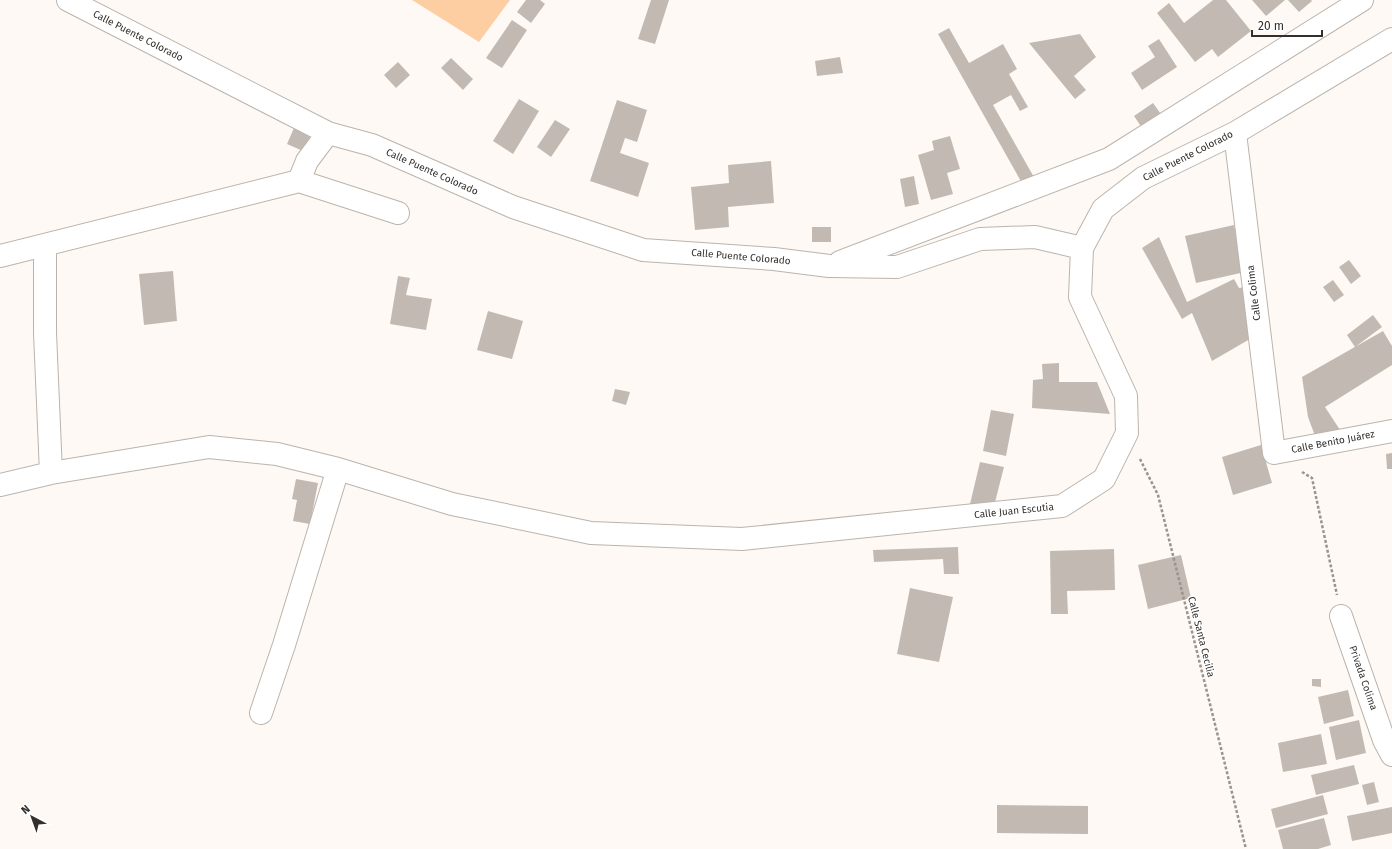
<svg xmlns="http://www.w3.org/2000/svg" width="1392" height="849" viewBox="0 0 1392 849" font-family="'Fira Sans',sans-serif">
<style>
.green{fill:#fdcea2}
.building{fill:#c2bab2}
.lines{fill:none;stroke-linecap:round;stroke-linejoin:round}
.minor-casing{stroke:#bcb4ac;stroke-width:24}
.path{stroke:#989490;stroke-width:2.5;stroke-dasharray:3 2;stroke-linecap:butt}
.minor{stroke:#fff;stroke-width:22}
.labels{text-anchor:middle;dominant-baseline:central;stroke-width:3;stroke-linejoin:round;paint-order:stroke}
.street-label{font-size:10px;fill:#322f2c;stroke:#fff}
</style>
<rect width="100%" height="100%" fill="#fef9f4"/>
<path class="green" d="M412,0H510L479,42Z"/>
<path class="building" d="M526,0H540L545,4L531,23L517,12Z
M651,0H669L655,44L638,39Z
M1213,0H1226L1251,31L1218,57L1212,49L1195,62L1157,13L1169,3L1184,23Z
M1252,0H1285L1266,16Z
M1288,0H1311L1312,1L1299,12Z
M512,20L527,30L502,68L486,58Z
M949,28L969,63L1003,44L1017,69L1009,74L1028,107L1020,111L1011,95L993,105L1035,179L1023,185L938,34Z
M1080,34L1096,57L1074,76L1086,90L1075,99L1029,43Z
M1159,39L1177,67L1142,90L1131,73L1155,57L1148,46Z
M840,57L843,73L817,76L815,61Z
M451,58L473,79L463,90L441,68Z
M398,62L410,75L396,88L384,75Z
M519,99L539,111L513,154L493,141Z
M617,100L647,110L637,142L625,138L620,153L649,163L638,197L590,181Z
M1153,103L1173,131L1153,144L1134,116Z
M555,120L570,129L551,157L537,147Z
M294,128L310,136L303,151L287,144Z
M950,136L960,169L947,173L953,194L931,200L918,155L934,150L932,141Z
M771,161L774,203L728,207L729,227L695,230L691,187L729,183L728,165Z
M914,176L919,204L905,207L900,179Z
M1234,225L1245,272L1196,283L1185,236Z
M812,227H831V242H812Z
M1159,237L1187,302L1234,279L1239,288L1257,285L1269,315L1257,320L1262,332L1212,361L1192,313L1182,319L1142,248Z
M1349,260L1361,276L1351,284L1339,267Z
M173,271L177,321L144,325L139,274Z
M398,276L410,278L406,295L432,299L426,330L390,324Z
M1333,280L1344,295L1334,302L1323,287Z
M488,311L523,321L512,359L477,350Z
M1373,315L1382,327L1355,347L1347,335Z
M1383,331L1392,346V365L1325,407L1346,439L1318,444L1308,417L1302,377Z
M1059,363V382H1097L1110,414L1032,408L1033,380L1043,379L1042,364Z
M615,389L630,392L626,405L612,401Z
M991,410L1014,414L1006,456L983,451Z
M1261,445L1272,483L1233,495L1222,457Z
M1392,453V469H1387L1386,454Z
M980,462L1004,467L993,510L970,504Z
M296,479L318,483L310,524L293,521L297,500L292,499Z
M958,547L959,574H944L943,559L874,562L873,550Z
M1114,549L1115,590L1067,591L1068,614H1051L1050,551Z
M1181,555L1191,598L1148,609L1138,565Z
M910,588L953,597L939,662L897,654Z
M1312,679H1321V687L1312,686Z
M1348,690L1354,716L1324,724L1318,697Z
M1359,720L1366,753L1336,760L1329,727Z
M1321,734L1327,764L1283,772L1278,743Z
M1354,765L1359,784L1316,795L1311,775Z
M1374,782L1379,802L1367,805L1362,785Z
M1323,795L1328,814L1276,828L1271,809Z
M997,805L1088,806V834L997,833Z
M1392,807V833L1352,841L1347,816Z
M1324,818L1331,845L1318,849H1283L1278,830Z"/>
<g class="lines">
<defs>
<path id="minor" d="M68,0L328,133L372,145L513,207L643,250L774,259L829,266L897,267L980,239L1035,237L1082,248
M1235,133L1274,453L1392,431
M299,181L398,213
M45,245V333L51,473
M0,256L299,181L307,161L328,133
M840,262L1109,159L1362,0
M0,485L51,473L209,447L277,454L338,469L452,504L591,533L742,539L1062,506L1104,479L1127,433L1126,396L1080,297L1082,248L1103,209L1143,178L1235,133L1392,39
M1341,616L1384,740L1392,755
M261,713L284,645L338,469"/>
</defs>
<use href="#minor" class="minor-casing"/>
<path class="path" d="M1140,459L1158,495L1246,849
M1302,472L1312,478L1337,595"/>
<use href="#minor" class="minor"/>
</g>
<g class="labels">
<g class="street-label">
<text transform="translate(138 36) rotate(27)">Calle Puente Colorado</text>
<text transform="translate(1188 156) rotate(-27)">Calle Puente Colorado</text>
<text transform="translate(432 172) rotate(24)">Calle Puente Colorado</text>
<text transform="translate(741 257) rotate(5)">Calle Puente Colorado</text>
<text transform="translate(1254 293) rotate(-97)">Calle Colima</text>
<text transform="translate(1333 442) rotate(-11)">Calle Benito Juárez</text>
<text transform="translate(1014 511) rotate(-6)">Calle Juan Escutia</text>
<text transform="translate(1201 637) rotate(76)">Calle Santa Cecilia</text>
<text transform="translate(1363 678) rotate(71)">Privada Colima</text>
</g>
</g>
<g transform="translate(32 817) rotate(319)" stroke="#ffffff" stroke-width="3" paint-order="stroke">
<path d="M0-3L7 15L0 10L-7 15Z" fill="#322f2c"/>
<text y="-6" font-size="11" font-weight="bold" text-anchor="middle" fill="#322f2c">N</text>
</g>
<path d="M1252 30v6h70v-6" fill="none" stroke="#322f2c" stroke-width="2"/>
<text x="1258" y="30" font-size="12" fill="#322f2c" stroke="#ffffff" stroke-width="3" paint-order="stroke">20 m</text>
</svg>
